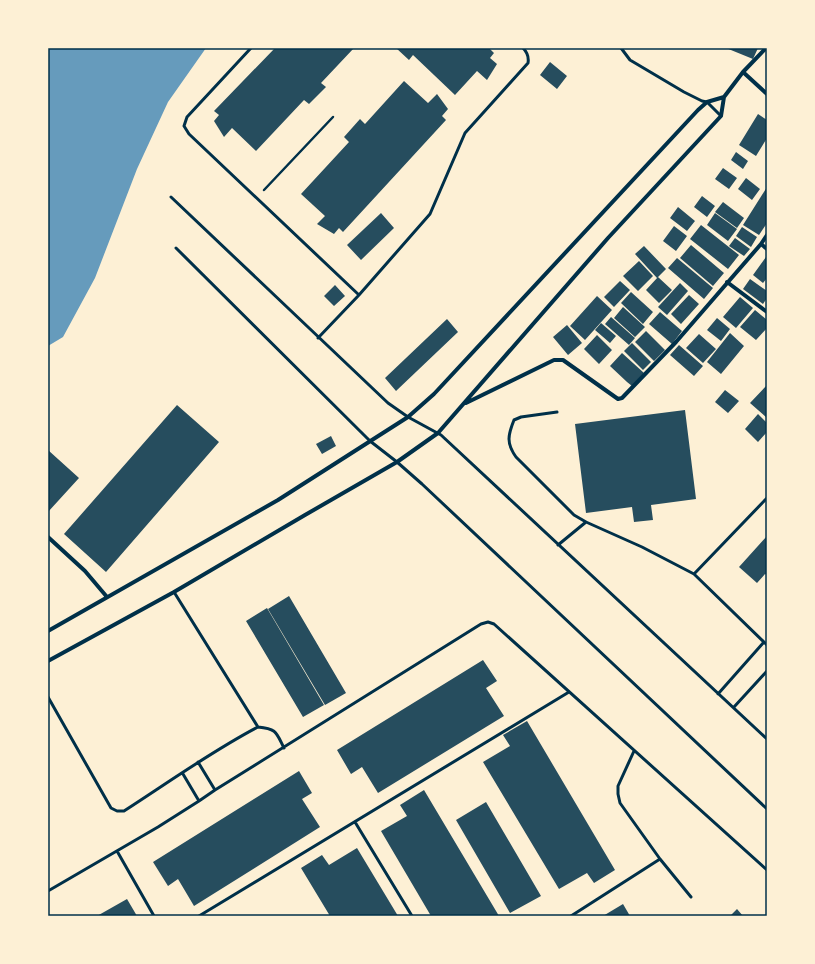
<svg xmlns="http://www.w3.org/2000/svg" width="815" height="964" viewBox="0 0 815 964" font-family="'Noto Sans',sans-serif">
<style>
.water{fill:#669bbc}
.building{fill:#264d5e}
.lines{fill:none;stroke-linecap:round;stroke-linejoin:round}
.path{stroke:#003049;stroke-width:2.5}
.service{stroke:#003049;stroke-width:3}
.minor{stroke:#003049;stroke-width:4}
.neatline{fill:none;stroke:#003049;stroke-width:1.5}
</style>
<rect width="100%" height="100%" fill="#fdf0d5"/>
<path class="water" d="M48,48H206L168,102L137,169L95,278L63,337L48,346Z"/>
<path class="building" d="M275,48H354L321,83L326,87L309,104L304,100L256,151L232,128L224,137L214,121L219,115L214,111Z
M396,48H489L494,53L490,58L497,64L487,80L477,71L455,95L413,55L409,60Z
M726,48H758L753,59Z
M550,62L567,76L557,89L540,75Z
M404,81L428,103L437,94L448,109L442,116L446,120L343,232L339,228L334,234L317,224L325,216L301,194L349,142L344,137L360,119L365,124Z
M758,114L767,120V138L756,156L739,145Z
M736,152L748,161L743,169L731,160Z
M723,168L737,178L729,189L715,179Z
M746,178L760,189L752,200L738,189Z
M767,187V223L759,235L743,225Z
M702,196L715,206L707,217L694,207Z
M723,202L744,218L737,228L715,212Z
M678,207L695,221L687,231L670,218Z
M381,213L394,228L361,260L347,245Z
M715,213L737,229L728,241L707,225Z
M701,225L739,255L728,269L690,239Z
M674,226L687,236L676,251L663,241Z
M742,227L757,237L751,247L736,236Z
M735,238L750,249L744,256L729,246Z
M691,245L724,273L713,286L680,258Z
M644,246L666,269L657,278L635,254Z
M766,257L767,258V278L763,283L753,275Z
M677,258L713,288L704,299L668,268Z
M639,261L653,276L638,291L623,276Z
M658,277L672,290L659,303L646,290Z
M750,279L767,291V298L763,304L743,289Z
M620,281L630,290L614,307L604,297Z
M680,283L688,291L667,315L658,307Z
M335,285L345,296L334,306L324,296Z
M631,292L653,312L643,324L621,303Z
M689,295L699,304L681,324L671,314Z
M597,296L612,310L585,340L570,326Z
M740,297L753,308L736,328L723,317Z
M623,307L645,327L635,337L614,318Z
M755,310L767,320V328L756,340L740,327Z
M660,312L682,331L672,344L649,324Z
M611,317L635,338L629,345L605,324Z
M717,318L730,329L721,341L707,330Z
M447,319L458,332L396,391L385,378Z
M601,323L616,336L610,343L595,330Z
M567,325L582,343L568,355L553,337Z
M646,331L665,350L654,361L635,342Z
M730,333L744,346L721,374L707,362Z
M699,334L716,349L703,363L686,348Z
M597,335L612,350L599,364L584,349Z
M632,343L651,362L643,370L624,351Z
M679,345L703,366L694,376L670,355Z
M622,353L644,373L632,386L627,382L610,366Z
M767,385V418L750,403Z
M725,390L739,401L728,413L715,402Z
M177,405L219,442L106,572L64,534Z
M685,410L696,499L651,505L653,520L634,522L632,507L586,513L575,424Z
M758,414L767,423V432L758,442L745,429Z
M331,436L336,446L322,454L316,444Z
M48,450L79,478L48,512Z
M767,536V575L765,574L757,583L739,567Z
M289,596L346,693L325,705L268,609Z
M267,608L324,705L303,717L246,621Z
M483,660L497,681L486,688L504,716L378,793L362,767L351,774L337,750Z
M527,721L615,870L594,883L587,873L559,889L483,762L510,746L503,735Z
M299,771L312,793L302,799L320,827L194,906L178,879L168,886L153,862Z
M424,790L499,916H431L381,831L407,816L400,805Z
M486,802L541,896L510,913L456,820Z
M357,848L398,916H330L301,868L322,855L329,865Z
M127,899L137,916H97Z
M623,904L630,916H603Z
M737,909L743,916H730Z"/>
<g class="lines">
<path class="path" d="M264,190L333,117"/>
<path class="service" d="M251,48L187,117L184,126L189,134L359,295
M621,48L630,60L684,92L702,101L707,102L721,116
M171,197L388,403L408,417L441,435L767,739
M176,248L370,441L397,462L422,484L767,809
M318,338L359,295L430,214L465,133L528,63C529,57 528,53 523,48
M557,412L521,417L514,420C508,435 506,443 516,457L574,515L586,522
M767,498L694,574L767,645
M558,545L586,522L642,547L694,574
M718,694L764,642
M48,697L111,808L117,811H124C169,782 212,751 258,727L174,592
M734,707L767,671
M258,727C277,729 276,732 284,748
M634,751L618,786V794L620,803L660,859L691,897
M198,762L215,790L481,624L488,622L494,624L767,870
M199,801L215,790
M355,822L412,916
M117,851L154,916
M48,891L158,827L199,801L183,774
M199,916L569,692
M571,916L660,859"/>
<path class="minor" d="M743,72L767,94
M761,244L767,249
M727,282L767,312
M466,403L554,360H563L618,399L622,398L676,342L761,244L767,235
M48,537L85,571L107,597
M48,631L278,500L408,417L434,394L698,110L707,102L724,97L743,72L766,48
M48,661L174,592L305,515L397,462L438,433L608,238L721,116L724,97"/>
</g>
<rect width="815" height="964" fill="none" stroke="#fdf0d5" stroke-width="98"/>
<rect x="49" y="49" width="717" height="866" class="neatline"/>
</svg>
